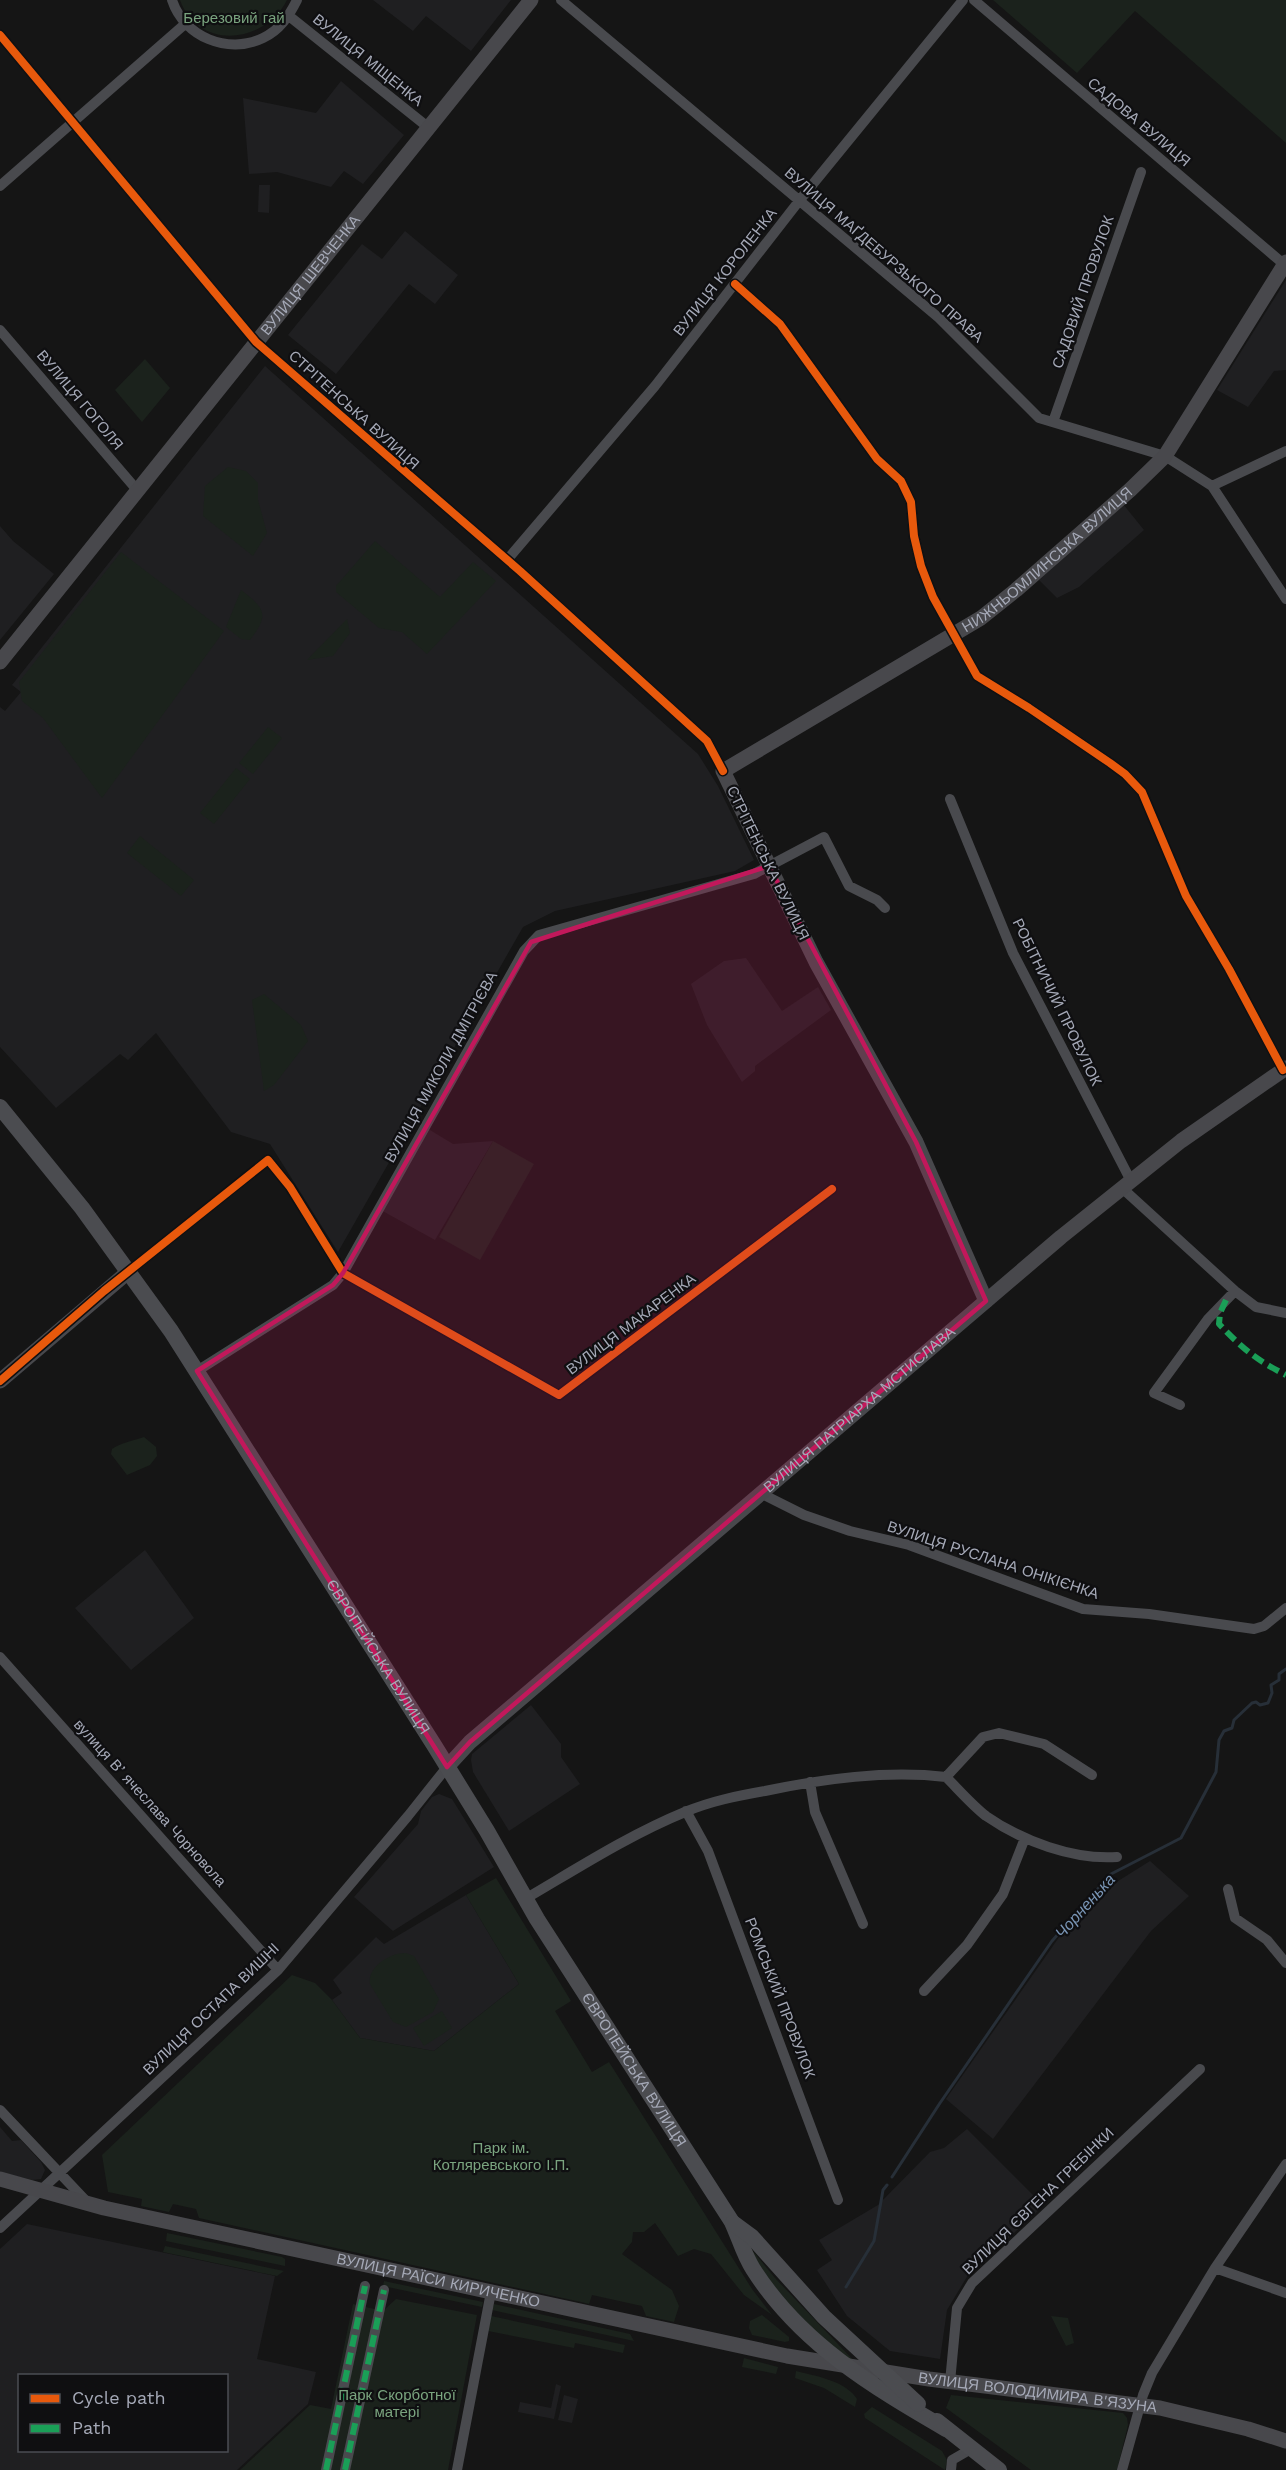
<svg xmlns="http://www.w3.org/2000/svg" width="1286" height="2470" viewBox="0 0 1286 2470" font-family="'Work Sans',sans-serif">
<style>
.built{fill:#1f1f21;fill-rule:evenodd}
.green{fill:#1b221c}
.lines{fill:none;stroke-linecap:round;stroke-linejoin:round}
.stream{stroke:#272f38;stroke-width:3}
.street{stroke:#494a4e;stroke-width:10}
.secondary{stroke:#48484c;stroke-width:15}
.primary{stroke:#4b4c50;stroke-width:16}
.quiet{stroke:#1a9f57;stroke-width:6;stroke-dasharray:12 6;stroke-linecap:butt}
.cycleway-casing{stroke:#0f0f11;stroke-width:11}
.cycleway{stroke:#e8590c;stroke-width:8}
.marked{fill:#c2185b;fill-opacity:0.2;stroke:#c2185b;stroke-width:4.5;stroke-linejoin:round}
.labels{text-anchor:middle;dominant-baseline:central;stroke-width:4.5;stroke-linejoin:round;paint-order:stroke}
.park-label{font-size:15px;fill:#7aa47f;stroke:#0f0f11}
.street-label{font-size:15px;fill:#a5a9b7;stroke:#0f0f11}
.water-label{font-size:16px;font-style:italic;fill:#7995b5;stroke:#0f0f11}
</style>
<rect width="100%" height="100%" fill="#151515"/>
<path class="built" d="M373,0H511L471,51L426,16L413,31Z
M341,81L404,135L363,184L344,171L331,187L277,172L249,174L243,98L316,113Z
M259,185H270L269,213L258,212Z
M405,231L458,275L435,304L409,284L336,374L288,335L362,244L382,259Z
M1286,280V370L1274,371L1248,407L1217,390Z
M265,366L698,754L718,786L754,860L735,871L555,911L523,927L338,1252L270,1144L231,1132L156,1033L128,1060L120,1054L56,1108L0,1047V707L5,711L21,692L12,685Z
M1123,504L1144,530L1079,587L1057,598L1039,580Z
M0,526L13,541L54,574L0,640Z
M746,958L782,1011L818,987L831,1010L755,1066V1071L742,1082L707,1025L691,984L724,961Z
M425,1127L453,1144L493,1141L435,1240L379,1209Z
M145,1550L194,1618L131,1670L75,1608Z
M531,1705L561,1744V1757L580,1784L509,1831L473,1772L471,1760L472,1754Z
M439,1794L452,1799L494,1867L393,1931L354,1897L418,1824L421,1811L432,1797Z
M1150,1861L1189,1896L1151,1931L993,2139L946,2099L1083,1903Z
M466,1895L519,1984L434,2051L360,2038L332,2000L342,1993L333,1980L376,1937L384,1944Z
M0,2127L12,2141L21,2140L41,2162L45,2170L41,2179L32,2180L0,2172Z
M967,2129L1038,2200L1039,2210L968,2275L947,2310L940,2359L890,2351L847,2316L817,2270L832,2260L819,2240L878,2205L930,2152L944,2148Z
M27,2224L275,2276L257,2359L316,2372L308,2404L237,2470H0V2249ZM20,2376H226V2450H20Z
M556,2384L561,2386L554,2419L518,2412L520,2402L551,2408Z
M564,2395L578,2399L572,2423L558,2420Z"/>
<path class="green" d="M180,0H287C265,44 198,51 180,0Z
M993,0H1286V143L1135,11L1077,73Z
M145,359L170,388L142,422L115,390Z
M228,467L246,471L258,483V500L267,533L253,556L203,516L205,486Z
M375,541L440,597L473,562L496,581L427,654L402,632L379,628L336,592V586Z
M121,552L224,631L102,798L43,718L22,701L19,682Z
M241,590C266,609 269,615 250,640L241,639L226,627Z
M347,619L350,633L333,656L307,660Z
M268,727L282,738L253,774L239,763Z
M236,768L250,779L214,824L200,813Z
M140,836L194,880L181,896L127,853Z
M264,994L301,1025L308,1041L274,1085L264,1091L252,1000Z
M493,1141L534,1164L480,1260L439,1237Z
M144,1437L156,1447L157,1456L150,1465L127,1475L111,1454L112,1449C118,1444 135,1440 144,1437Z
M496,1878L571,2001L555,2011L592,2072L609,2062L752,2289L772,2315L744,2295L711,2254L694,2249L678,2256L655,2223L644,2232H633L632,2242L622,2254L672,2290L679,2306L674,2322L646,2316L642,2306L592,2295L589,2304L581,2302L199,2218L196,2209L173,2204L169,2212L141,2206L142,2199L108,2192L102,2155L292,1975L315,1983L332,2000L360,2038L434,2051L519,1984L466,1895Z
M406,1953L414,1956L439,1999L433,2012L406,2027L393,2022L370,1984C367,1967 391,1952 406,1953Z
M442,2011L452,2028L424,2046L413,2028Z
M167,2233L282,2257L285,2259V2266L166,2241Z
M743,2239L775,2278L857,2364C810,2332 770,2289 743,2239Z
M165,2246L284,2271L277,2276L163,2252Z
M384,2281L483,2302L482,2307L383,2286Z
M396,2299L477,2315L448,2470H240L310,2405L331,2409L353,2304L383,2311Z
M494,2304L630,2334L634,2341L492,2310Z
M762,2315L789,2337V2341L785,2342L752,2335L749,2328L750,2321Z
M491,2316L625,2345L623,2353L575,2343L574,2348L488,2331Z
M1051,2316L1068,2318L1074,2343L1066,2346Z
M744,2358L778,2367L776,2374L742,2367Z
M796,2371C816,2376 846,2381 857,2399L855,2407L824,2388L795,2378Z
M951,2395L1123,2413L1127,2418L1128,2425L1117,2470H1031L946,2408Z
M872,2407L942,2451L947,2460L945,2470L865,2418L864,2414Z"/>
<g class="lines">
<path class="stream" d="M892,2177L940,2103L1052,1941L1111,1874L1181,1838L1216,1772L1219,1740L1224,1731L1232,1728L1234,1720L1252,1703L1256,1702L1260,1705L1268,1703L1272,1693L1271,1685L1279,1680V1674L1286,1669
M846,2287L874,2241L883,2190L887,2185"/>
<path class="street" d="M172,0C184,37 228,55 263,38C280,30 289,16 297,0
M561,0L939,318L1039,418L1165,456L1212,486L1286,599
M974,0L1286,266
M289,16L429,128
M0,35L256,342L520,571L707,741L723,771
M0,186L185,24
M735,284L780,324L877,459L901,481L911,502L914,536L921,566L933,597L977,676L1029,708L1110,763L1125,774L1142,792L1186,896L1229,969L1283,1070
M0,330L137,490
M1053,422L1141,172
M1212,486L1286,451
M507,560L655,386L799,201L963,0
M950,799L1013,953L1131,1181
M1122,1188L1235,1291L1256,1307L1286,1313
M128,1272L268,1160L290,1187L343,1273L559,1395L832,1189
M197,1371L333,1285L343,1273L524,951L539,935L754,874L824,837L849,886L877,900L885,908
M1180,1405L1154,1393L1208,1319L1235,1291
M762,1494L804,1515L850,1531L909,1545L1083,1609L1149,1614L1254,1629L1264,1626L1286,1608
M0,1657L278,1970
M946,1777L983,1737L999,1733L1044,1744L1092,1775
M810,1782L815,1812L863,1924
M686,1811L708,1851L838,2200
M1228,1889L1235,1918L1267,1940L1286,1963
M525,1899C578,1868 629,1835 685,1812C711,1801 737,1796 765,1791C823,1779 886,1770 946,1777C959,1790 972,1805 986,1816C1022,1841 1073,1860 1117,1857
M924,1991L967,1945L1003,1894L1025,1838
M0,2110L87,2202
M0,2228L278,1970L408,1816L447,1767
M1215,2268L1286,2293
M950,2382L957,2308L972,2283L1200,2069
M326,2470L365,2286
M345,2470L384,2290
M457,2470L491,2292
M951,2470L952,2460L971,2449
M1122,2470L1143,2395L1152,2373L1215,2268L1286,2164"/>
<g class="secondary">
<path id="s1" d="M0,662L531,0"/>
<path id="s2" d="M986,1301L916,1142L816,962L723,771L981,618L1016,590L1130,490L1165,456L1286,262"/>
<path d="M0,1381L128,1272"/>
<path id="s3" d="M447,1767L470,1742L1061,1237L1181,1141L1286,1068"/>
<path id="s4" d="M0,2179L104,2208L787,2356L929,2379L1160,2408L1248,2429L1286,2441"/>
</g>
<g class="primary">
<path id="s5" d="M0,1107L82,1208L171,1331L434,1745L487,1831L537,1919L732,2222C739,2237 744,2255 753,2269C800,2343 872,2386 946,2429"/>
<path d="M733,2223L752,2237L824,2317L918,2404"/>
<path d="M937,2421L999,2470"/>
</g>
<path class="quiet" d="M1226,1300L1220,1313L1219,1324C1242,1348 1256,1360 1286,1375
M326,2470L365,2286
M345,2470L384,2290"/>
<defs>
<path id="cycleway" d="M0,35L256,342L520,571L707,741L723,771
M735,284L780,324L877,459L901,481L911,502L914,536L921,566L933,597L977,676L1029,708L1110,763L1125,774L1142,792L1186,896L1229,969L1283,1070
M0,1381L104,1291L268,1160L290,1187L343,1273L559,1395L832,1189"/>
</defs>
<use href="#cycleway" class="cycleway-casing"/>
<use href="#cycleway" class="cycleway"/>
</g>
<path class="marked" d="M769,866L916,1142L986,1301L470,1742L447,1767L197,1371L333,1285L343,1273L531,942Z"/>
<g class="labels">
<g class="park-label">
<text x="234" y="18">Березовий гай</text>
<text x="501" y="2148">Парк ім.<tspan x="501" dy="17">Котляревського І.П.</tspan></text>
<text x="397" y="2395">Парк Скорботної<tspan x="397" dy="17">матері</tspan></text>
</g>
<g class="street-label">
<text transform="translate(368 60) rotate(39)">ВУЛИЦЯ МІЩЕНКА</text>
<text transform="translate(1139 122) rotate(40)">САДОВА ВУЛИЦЯ</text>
<text transform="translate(884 255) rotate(41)">ВУЛИЦЯ МАҐДЕБУРЗЬКОГО ПРАВА</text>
<text transform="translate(725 272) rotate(-52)">ВУЛИЦЯ КОРОЛЕНКА</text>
<text stroke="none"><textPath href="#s1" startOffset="496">ВУЛИЦЯ ШЕВЧЕНКА</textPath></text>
<text transform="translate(1083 292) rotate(-71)">САДОВИЙ ПРОВУЛОК</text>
<text transform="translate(80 400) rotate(50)">ВУЛИЦЯ ГОГОЛЯ</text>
<text transform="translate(354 410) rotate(42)">СТРІТЕНСЬКА ВУЛИЦЯ</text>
<text stroke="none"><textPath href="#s2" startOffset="980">НИЖНЬОМЛИНСЬКА ВУЛИЦЯ</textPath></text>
<text transform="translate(768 863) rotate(64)">СТРІТЕНСЬКА ВУЛИЦЯ</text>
<text transform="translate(1057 1002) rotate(64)">РОБІТНИЧИЙ ПРОВУЛОК</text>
<text transform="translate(441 1067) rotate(-61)">ВУЛИЦЯ МИКОЛИ ДМІТРІЄВА</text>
<text transform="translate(631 1324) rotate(-37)">ВУЛИЦЯ МАКАРЕНКА</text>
<text stroke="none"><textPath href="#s3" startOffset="546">ВУЛИЦЯ ПАТРІАРХА МСТИСЛАВА</textPath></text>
<text transform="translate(993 1560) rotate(18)">ВУЛИЦЯ РУСЛАНА ОНІКІЄНКА</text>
<text stroke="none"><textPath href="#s5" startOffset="668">ЄВРОПЕЙСЬКА ВУЛИЦЯ</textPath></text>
<text transform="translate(150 1803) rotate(48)">вулиця Вʼячеслава Чорновола</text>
<text transform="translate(780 1998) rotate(69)">РОМСЬКИЙ ПРОВУЛОК</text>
<text transform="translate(211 2009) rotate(-44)">ВУЛИЦЯ ОСТАПА ВИШНІ</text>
<text stroke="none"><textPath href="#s5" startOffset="1154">ЄВРОПЕЙСЬКА ВУЛИЦЯ</textPath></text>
<text transform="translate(1038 2201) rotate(-44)">ВУЛИЦЯ ЄВГЕНА ГРЕБІНКИ</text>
<text stroke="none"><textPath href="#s4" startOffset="450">ВУЛИЦЯ РАЇСИ КИРИЧЕНКО</textPath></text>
<text stroke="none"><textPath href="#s4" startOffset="1060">ВУЛИЦЯ ВОЛОДИМИРА В'ЯЗУНА</textPath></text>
</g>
<g class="water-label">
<text transform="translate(1085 1906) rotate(-48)">Чорненька</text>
</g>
</g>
<rect x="18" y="2374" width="210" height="78" fill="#0f0f11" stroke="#4b4d53" stroke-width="1.5"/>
<rect x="30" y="2394" width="30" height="9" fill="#e8590c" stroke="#4b4d53" stroke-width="1.5"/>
<text x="72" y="2404" font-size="18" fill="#a5a9b7">Cycle path</text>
<rect x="30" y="2424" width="30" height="9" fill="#1a9f57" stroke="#4b4d53" stroke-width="1.5"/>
<text x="72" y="2434" font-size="18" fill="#a5a9b7">Path</text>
</svg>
